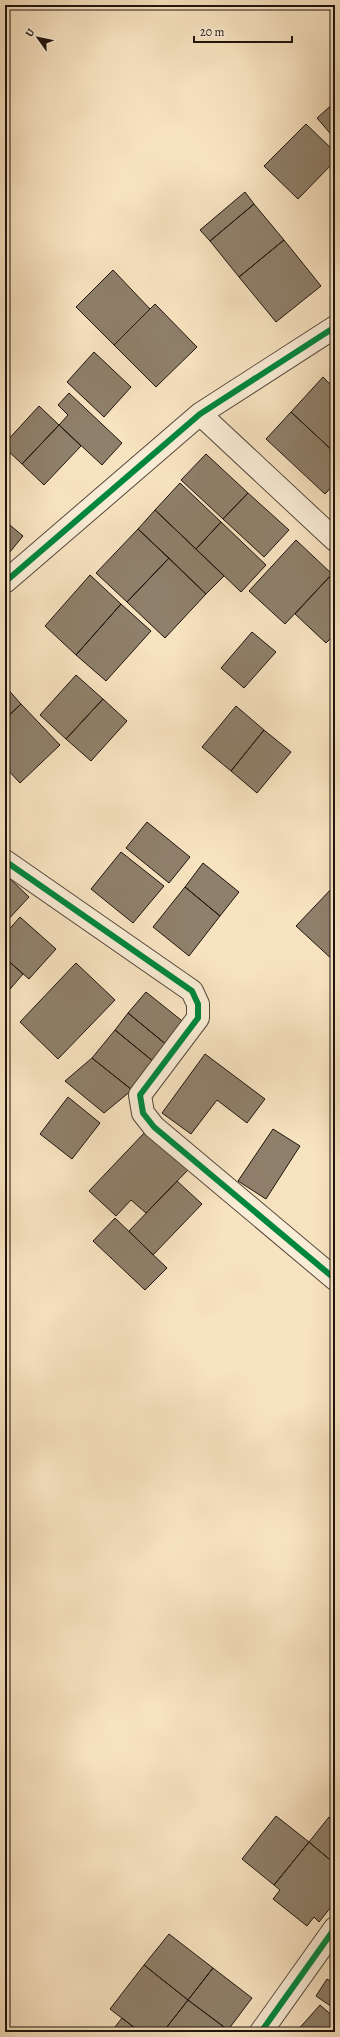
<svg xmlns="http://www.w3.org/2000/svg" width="340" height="2037" viewBox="0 0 340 2037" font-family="Alegreya,serif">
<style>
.building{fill:#8f806b;stroke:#1e140d}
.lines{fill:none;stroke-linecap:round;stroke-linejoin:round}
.minor-casing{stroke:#54483a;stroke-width:24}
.minor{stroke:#faedd7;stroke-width:22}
.cycleway-casing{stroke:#faedd7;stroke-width:8}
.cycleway{stroke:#00873e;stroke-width:6}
</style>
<rect width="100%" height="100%" fill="#f8e3c1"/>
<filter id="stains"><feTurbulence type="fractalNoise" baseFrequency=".005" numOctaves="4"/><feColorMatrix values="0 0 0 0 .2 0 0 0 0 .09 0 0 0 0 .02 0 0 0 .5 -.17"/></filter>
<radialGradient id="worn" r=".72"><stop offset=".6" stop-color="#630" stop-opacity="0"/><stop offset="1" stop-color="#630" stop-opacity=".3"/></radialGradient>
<path class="building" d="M335,102V139L317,118Z
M306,124L335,152V161L298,199L264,166Z
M245,192L254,204L210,241L200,230Z
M254,204L284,240L239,277L210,241Z
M284,240L321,286L276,322L239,277Z
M113,270L150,309L114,345L76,307Z
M155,304L197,347L156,387L114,345Z
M94,352L131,387L104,417L67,382Z
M323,377L335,389V453L291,412Z
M69,393L122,443L102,465L59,425L68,415L58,405Z
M39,406L59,425L22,464L5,448V443Z
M291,412L335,453V483L325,494L266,439Z
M59,425L81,446L44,485L22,464Z
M206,454L248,493L223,519L181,480Z
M180,483L221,522L196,549L155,510Z
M248,493L289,530L264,557L223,519Z
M155,510L224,576L206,594L138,529Z
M5,521L23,536L5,558Z
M221,522L266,565L241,592L196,549Z
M138,529L169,558L127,602L96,573Z
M296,540L332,574L285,624L249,591Z
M169,558L206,594L165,638L127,602Z
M332,574L335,577V634L326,643L295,614Z
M90,575L121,604L76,655L45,626Z
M121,604L151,631L106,681L76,655Z
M252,632L276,652L244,688L221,668Z
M76,675L103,699L66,739L40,715Z
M5,686L21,704L5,719Z
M103,699L127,721L91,761L66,739Z
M21,704L60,745L20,783L5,767V719Z
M236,706L264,730L231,771L202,747Z
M264,730L291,752L257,793L231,771Z
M147,822L190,857L169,883L126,848Z
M121,852L164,886L133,923L91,889Z
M203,863L239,892L220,916L185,887Z
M5,874L29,897L5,923Z
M335,885V962L296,926Z
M185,887L220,916L189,956L153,927Z
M20,917L56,949L29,979L5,958V934Z
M5,958L23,974L5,995Z
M76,963L115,1000L58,1059L20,1022Z
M146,992L186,1024L168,1046L128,1013Z
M128,1013L168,1046L154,1062L115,1030Z
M115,1030L154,1062L132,1090L92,1058Z
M205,1054L265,1099L247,1123L217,1100L191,1134L162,1113Z
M92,1058L132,1090L104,1113L65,1081Z
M68,1097L100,1123L72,1159L40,1134Z
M273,1129L300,1146L266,1199L238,1181Z
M147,1130L188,1170L146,1213L131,1200L116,1216L89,1191Z
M177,1181L202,1204L153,1255L129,1231Z
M115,1218L167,1268L145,1290L93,1241Z
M276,1816L309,1842L274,1885L242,1859Z
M329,1817L335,1822V1864L309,1842Z
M309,1842L335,1864V1902L319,1922L314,1917L307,1926L273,1899L280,1890L274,1885Z
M169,1934L213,1968L188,2000L144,1965Z
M144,1965L188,2000L163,2032H140L110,2009Z
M213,1968L252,1998L228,2030L188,2000Z
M327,1979L335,1984V2009L316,1996Z
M188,2000L228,2030L227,2032H163Z
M320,2005L335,2018V2032H296Z
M122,2018L140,2032H111Z"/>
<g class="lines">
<defs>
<path id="minor" d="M200,414L335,540
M5,582L200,414L335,327
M5,861L192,991L198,1004V1018L140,1095L143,1113L154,1127L335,1279
M261,2032L335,1928"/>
</defs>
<use href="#minor" class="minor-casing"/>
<use href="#minor" class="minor"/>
<defs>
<path id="cycleway" d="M5,582L200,414L335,327
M5,861L192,991L198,1004V1018L140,1095L143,1113L154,1127L335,1279
M261,2032L335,1928"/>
</defs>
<use href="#cycleway" class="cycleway-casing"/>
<use href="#cycleway" class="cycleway"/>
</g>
<rect width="340" height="2037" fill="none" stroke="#f8e3c1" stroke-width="20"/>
<rect x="6" y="6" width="328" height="2025" fill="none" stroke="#1e140d" stroke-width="2"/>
<rect x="10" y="10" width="320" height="2017" fill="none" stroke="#1e140d"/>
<g transform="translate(38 38) rotate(303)" stroke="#faedd7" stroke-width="3" paint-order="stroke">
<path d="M0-3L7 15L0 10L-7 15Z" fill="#1e140d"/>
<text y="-6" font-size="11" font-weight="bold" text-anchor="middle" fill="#1e140d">U</text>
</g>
<path d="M194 36v6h98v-6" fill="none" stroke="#1e140d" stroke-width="2"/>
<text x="200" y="36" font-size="12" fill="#1e140d" stroke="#faedd7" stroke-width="3" paint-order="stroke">20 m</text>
<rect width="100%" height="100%" filter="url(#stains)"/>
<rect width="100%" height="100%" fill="url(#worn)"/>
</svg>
